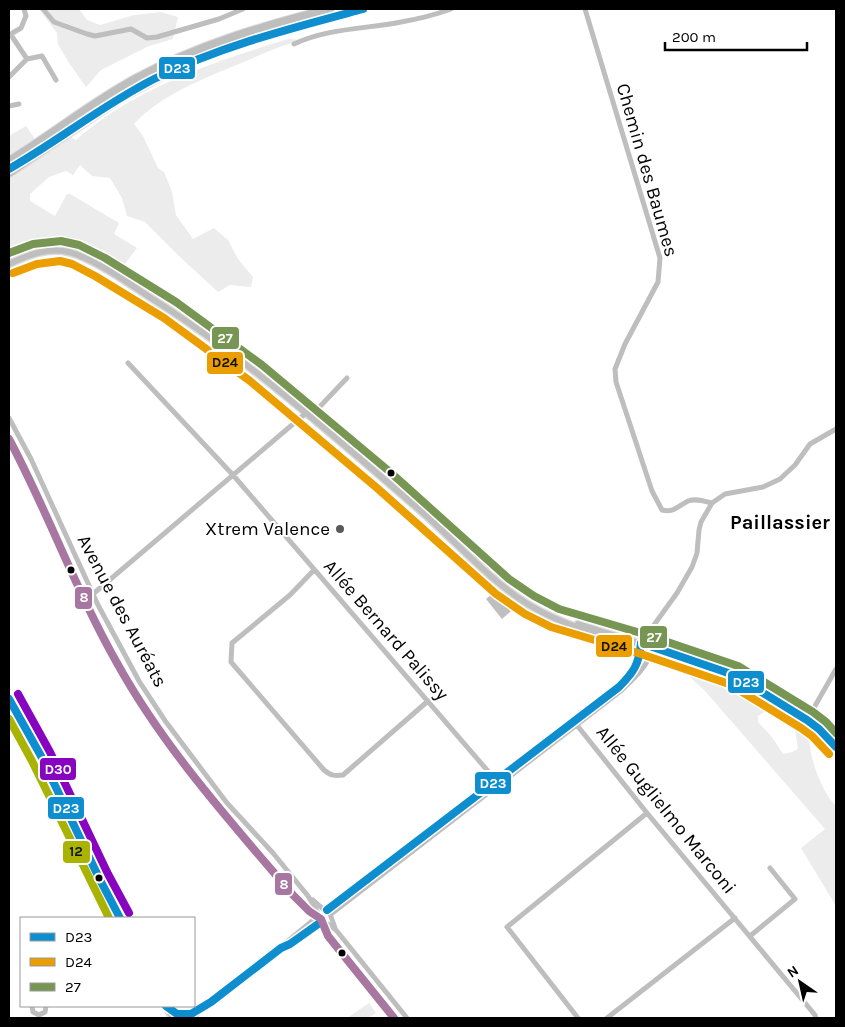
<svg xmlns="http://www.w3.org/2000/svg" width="845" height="1027" viewBox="0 0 845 1027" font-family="Karla,sans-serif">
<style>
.green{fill:#ececec}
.water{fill:#bfbfbf}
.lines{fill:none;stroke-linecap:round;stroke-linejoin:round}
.major-casing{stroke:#dbdbdb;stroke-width:9}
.highway-casing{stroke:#dbdbdb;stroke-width:10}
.minor{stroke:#bebebe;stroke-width:5}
.major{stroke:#bebebe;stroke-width:6}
.highway{stroke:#bebebe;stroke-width:8}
.bus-1-casing{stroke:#fff;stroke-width:11}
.bus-2-casing{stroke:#fff;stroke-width:11}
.bus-3-casing{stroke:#fff;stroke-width:11}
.bus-4-casing{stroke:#fff;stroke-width:11}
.bus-5-casing{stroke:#fff;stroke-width:11}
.bus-6-casing{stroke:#fff;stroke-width:11}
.bus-1{stroke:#0e8ece;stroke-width:8}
.bus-2{stroke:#eb9e00;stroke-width:8}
.bus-3{stroke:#789653;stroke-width:8}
.bus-4{stroke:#a877a1;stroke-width:8}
.bus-5{stroke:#a9b303;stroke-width:8}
.bus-6{stroke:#8705be;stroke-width:8}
.bus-dot{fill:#000;stroke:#fff;stroke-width:2}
.poi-dot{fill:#595959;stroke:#fff;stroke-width:2}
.labels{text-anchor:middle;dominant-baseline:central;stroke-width:4;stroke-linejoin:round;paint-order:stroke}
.street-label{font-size:19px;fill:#000;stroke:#fff}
.poi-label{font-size:19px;fill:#000;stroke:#fff;text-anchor:end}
.neighbourhood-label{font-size:20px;font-weight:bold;fill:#000;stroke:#fff}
.line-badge{stroke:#fff;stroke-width:2}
.badge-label{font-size:14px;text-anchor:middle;font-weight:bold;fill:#fff}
.pale-badge-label{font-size:14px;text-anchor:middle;font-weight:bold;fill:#111}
</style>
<rect width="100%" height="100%" fill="#fff"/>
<path class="green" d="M39,9H79L87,20L100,25L134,15L161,12L178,17L173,39L149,46L101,70L86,87L69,63L58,44L57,33Z
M288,39L304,40C281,45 260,55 239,64C202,79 161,95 134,124L143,136L158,168L164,172L172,192L176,215L193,239L214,228L228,240L238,259L253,277L251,287L230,285L218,292L180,257L145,222L127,216L122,198L110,178L92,176L80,165L73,175L66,171L49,177L30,194V201L55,216L67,194H70L119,223L114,234L137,248L119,272L81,249C52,244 35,247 9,259V177L71,137L76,140C135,88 214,62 288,39Z
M26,126L35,139L9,155V136Z
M677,665C710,675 745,686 774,705L758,716V722L772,737L783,754L792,752L798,749L793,717L810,728C805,748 821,792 836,806V906L801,848L825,829L705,691Z
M369,1003L376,1013L368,1018H347Z"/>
<path class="water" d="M492,594L511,611L502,619L486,599Z"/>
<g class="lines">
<defs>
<path id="major" d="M9,264C28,255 48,247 69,252C93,258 130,284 151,298C247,358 336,438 422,512C455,541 490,580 526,603C553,620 583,630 613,640C662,656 714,669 761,691
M578,624L714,667L742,679
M759,690L819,729L836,747
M9,699L41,756L99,878L120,918
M166,1006L173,1018"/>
<path id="highway" d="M9,161C52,135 92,102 137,78C198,45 263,26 330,9
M9,173L121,98L175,69L208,55L271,33L363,9"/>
</defs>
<use href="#major" class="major-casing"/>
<use href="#highway" class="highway-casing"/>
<path class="minor" d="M43,9L54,22L87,34L95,36L131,29L147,38L157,37L219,19L243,9
M585,9L660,258L658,282L625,344L615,369L616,382L652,491L662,510C674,513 678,506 688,501C696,498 704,501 712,503
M9,35L21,28L26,16L24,9
M294,44C328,28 366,29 401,22C418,19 435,15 451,9
M27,59L42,56L56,80
M9,77L27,59L11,35
M9,106L19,104
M128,363L233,475L499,784
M310,417L347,378
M9,418L31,459L98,605L139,681L166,722L227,803L273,853L308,896L318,913L319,920L325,922L336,930L407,1018
M314,570L290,595L232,643L231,662L324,770C331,776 335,776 343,775L428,701
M93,594L306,413
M807,720L836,669
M576,724L647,813L815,1015L816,1018
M313,900L323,909L329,911L335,928
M327,910L619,687L636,668L639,663L641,643L677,593L692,567L697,553L699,530L701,522L712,503L725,494L763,487L780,479L795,465L810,444L836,429
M331,914L622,690C631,681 646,668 650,655C652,648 650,639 652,631
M750,936L795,899L770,868
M285,947L321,922
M32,1006L33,1012L39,1015L45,1012L46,1006
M169,1010C180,1016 188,1016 198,1010
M193,1018L211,1002L281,948L288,941L317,917
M578,1018L507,927L647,813
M607,1018L735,918"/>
<use href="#major" class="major"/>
<use href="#highway" class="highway"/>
<defs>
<path id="bus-1" d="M9,169C58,141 103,105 154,79C220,46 292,28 363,9
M641,643L734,675L807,720L819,729L836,747
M9,699L41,756L99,878L120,918
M327,910L619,687C634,672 639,664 641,643
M166,1006L177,1014H191L211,1002L281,948L290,944L321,922"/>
<path id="bus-2" d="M13,273L37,264L60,261L72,264L95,276L164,318L250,381L377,488L496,594L525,614L551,627L638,653L729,684L801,728L812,736L829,754"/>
<path id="bus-3" d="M9,253L33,244L61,241L79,245L105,258L176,302L262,365L390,472L509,579L534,596L559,609L644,634L738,666L813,712L826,722L836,733"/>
<path id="bus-4" d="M9,439C48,512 76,591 117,663C164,748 230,821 293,895L309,911L321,919L328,936L394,1018"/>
<path id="bus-5" d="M9,719L32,761L109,918"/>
<path id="bus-6" d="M18,694L50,752L108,874L129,913"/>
</defs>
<use href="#bus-1" class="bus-1-casing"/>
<use href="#bus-2" class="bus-2-casing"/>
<use href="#bus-3" class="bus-3-casing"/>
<use href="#bus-4" class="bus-4-casing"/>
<use href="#bus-5" class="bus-5-casing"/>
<use href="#bus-6" class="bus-6-casing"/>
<use href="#bus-1" class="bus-1"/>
<use href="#bus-2" class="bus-2"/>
<use href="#bus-3" class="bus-3"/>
<use href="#bus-4" class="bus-4"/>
<use href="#bus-5" class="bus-5"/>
<use href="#bus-6" class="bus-6"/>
</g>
<g class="bus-dot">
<circle cx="391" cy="473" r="4.5"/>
<circle cx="71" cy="570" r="4.5"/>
<circle cx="99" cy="878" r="4.5"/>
<circle cx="342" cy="953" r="4.5"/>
</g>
<circle class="poi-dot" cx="340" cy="529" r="5"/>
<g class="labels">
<g class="street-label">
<text transform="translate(647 170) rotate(74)">Chemin des Baumes</text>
<text transform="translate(122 611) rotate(62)">Avenue des Auréats</text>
<text transform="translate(386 630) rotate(49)">Allée Bernard Palissy</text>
<text transform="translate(666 810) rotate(51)">Allée Guglielmo Marconi</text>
</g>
<g class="poi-label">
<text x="330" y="529">Xtrem Valence</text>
</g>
<g class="neighbourhood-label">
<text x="780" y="522">Paillassier</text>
</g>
</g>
<g class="line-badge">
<rect x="158" y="56" width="38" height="24" rx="5" fill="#0e8ece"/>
<rect x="211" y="326" width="29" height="24" rx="5" fill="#789653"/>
<rect x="206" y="351" width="38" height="24" rx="5" fill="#eb9e00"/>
<rect x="74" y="586" width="19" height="24" rx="5" fill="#a877a1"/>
<rect x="639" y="625" width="29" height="24" rx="5" fill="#789653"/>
<rect x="595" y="634" width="38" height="24" rx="5" fill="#eb9e00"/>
<rect x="727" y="670" width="38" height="24" rx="5" fill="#0e8ece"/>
<rect x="39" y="757" width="38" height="24" rx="5" fill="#8705be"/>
<rect x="474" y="771" width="38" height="24" rx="5" fill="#0e8ece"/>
<rect x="47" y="796" width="38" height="24" rx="5" fill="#0e8ece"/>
<rect x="62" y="840" width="29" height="24" rx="5" fill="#a9b303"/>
<rect x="274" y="872" width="19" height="24" rx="5" fill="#a877a1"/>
</g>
<g class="badge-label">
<text x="177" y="73">D23</text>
<text x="225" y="343">27</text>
<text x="84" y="602">8</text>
<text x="654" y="642">27</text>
<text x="746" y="687">D23</text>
<text x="58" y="774">D30</text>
<text x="493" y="788">D23</text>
<text x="66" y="813">D23</text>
<text x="284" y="889">8</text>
</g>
<g class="pale-badge-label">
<text x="225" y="367">D24</text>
<text x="614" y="651">D24</text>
<text x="76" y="856">12</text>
</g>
<rect width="845" height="1027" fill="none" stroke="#000000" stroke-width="20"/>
<rect x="20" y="917" width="175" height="90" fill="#ffffff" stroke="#999999"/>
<rect x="30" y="933" width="25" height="8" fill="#0e8ece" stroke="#999999"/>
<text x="65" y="942" font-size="15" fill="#000000">D23</text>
<rect x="30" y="958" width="25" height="8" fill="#eb9e00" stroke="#999999"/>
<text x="65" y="967" font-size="15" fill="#000000">D24</text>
<rect x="30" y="983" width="25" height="8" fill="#789653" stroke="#999999"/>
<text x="65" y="992" font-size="15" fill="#000000">27</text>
<g transform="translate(800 982) rotate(326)" stroke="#ffffff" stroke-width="4" paint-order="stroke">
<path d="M0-4L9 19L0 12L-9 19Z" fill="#000000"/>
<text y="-8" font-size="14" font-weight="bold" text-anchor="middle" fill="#000000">N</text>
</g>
<path d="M665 42v8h142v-8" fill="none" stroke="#000000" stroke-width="2.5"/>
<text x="672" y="42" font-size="15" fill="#000000" stroke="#ffffff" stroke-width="4" paint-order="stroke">200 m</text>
</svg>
